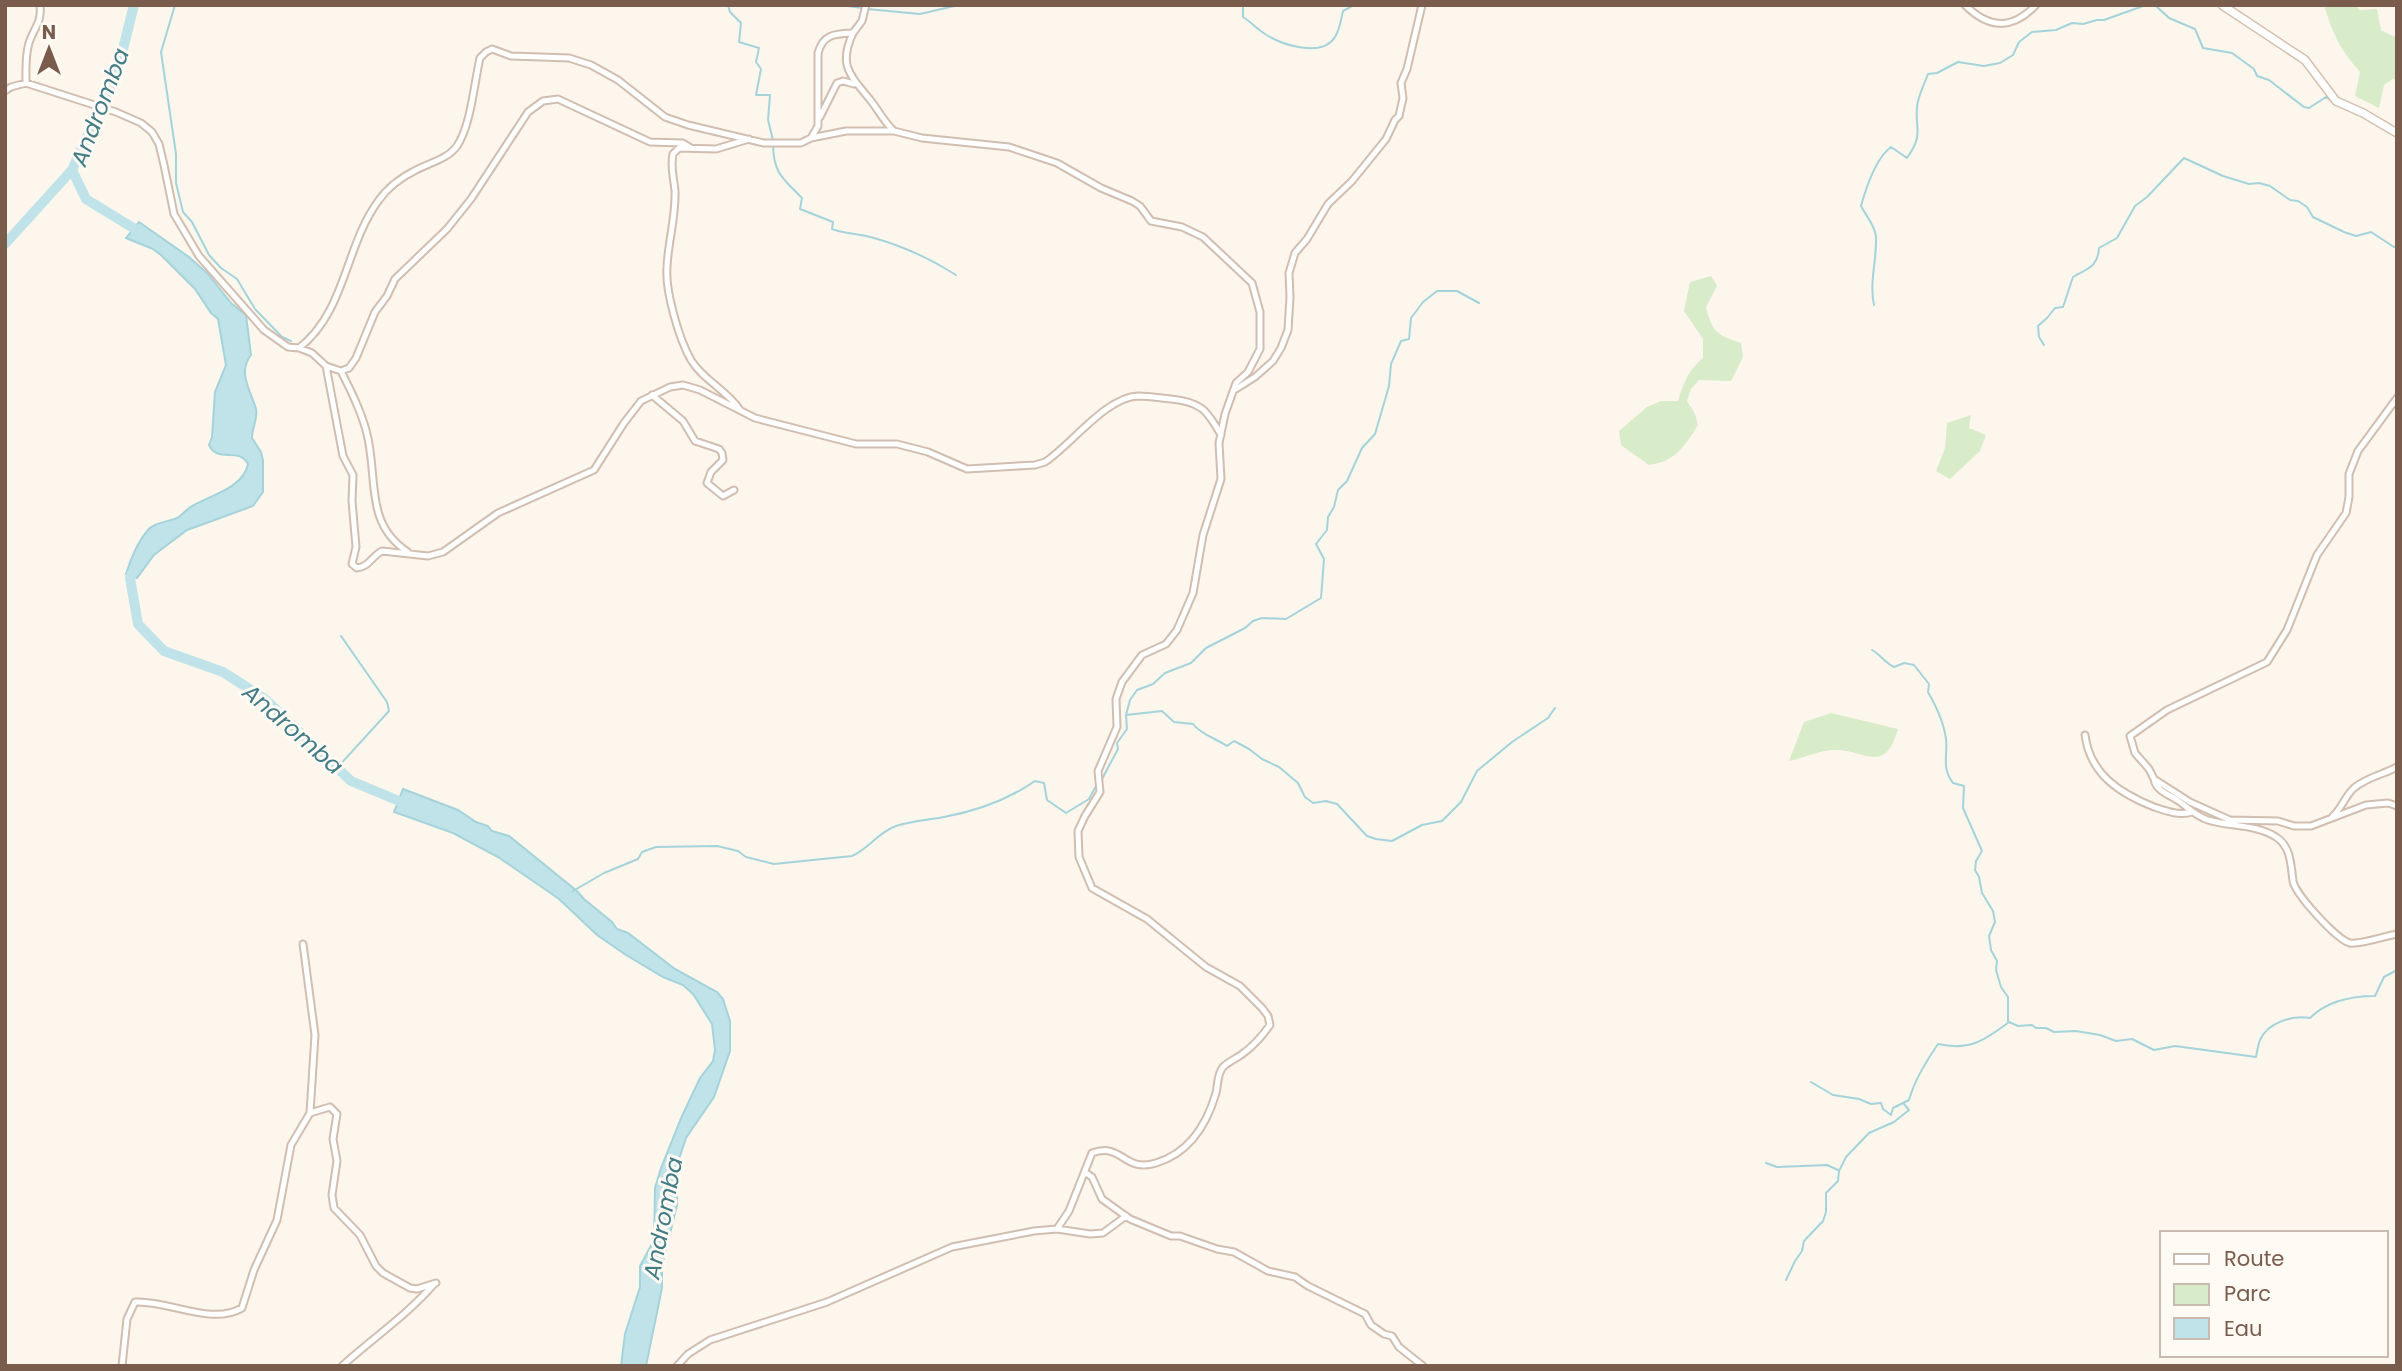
<svg xmlns="http://www.w3.org/2000/svg" width="2402" height="1371" viewBox="0 0 2402 1371" font-family="Poppins,sans-serif">
<style>
.green{fill:#d8ecc9}
.water{fill:#bfe3e8;stroke:#a5d3da;stroke-width:2}
.lines{fill:none;stroke-linecap:round;stroke-linejoin:round}
.stream{stroke:#a5d3da;stroke-width:2}
.river{stroke:#bfe3e8;stroke-width:10}
.street-casing{stroke:#d1beb0;stroke-width:9}
.secondary-casing{stroke:#d6c0b0;stroke-width:10}
.street{stroke:#fff;stroke-width:5}
.secondary{stroke:#fff;stroke-width:7}
.labels{text-anchor:middle;dominant-baseline:central;stroke-width:6;stroke-linejoin:round;paint-order:stroke}
.water-label{font-size:23px;font-style:italic;fill:#437c86;stroke:#fffaf3}
</style>
<rect width="100%" height="100%" fill="#fdf6ec"/>
<path class="green" d="M2355,5L2360,10L2377,9L2381,30L2397,38V80L2393,79L2384,85L2379,108L2355,96L2360,72C2340,49 2333,35 2324,5Z
M1711,276L1717,286L1706,307C1712,332 1717,335 1741,343L1743,357L1731,381L1699,380L1691,389L1687,401L1695,414L1698,425C1685,446 1675,462 1649,465L1621,445L1619,431L1647,407L1661,401H1678C1683,384 1689,369 1703,358V339L1684,311L1690,282Z
M1971,415L1969,428L1986,435L1980,451L1950,479L1936,471L1945,448L1947,423Z
M1831,713L1898,729C1884,777 1865,748 1832,750C1817,751 1804,758 1789,761L1804,722Z"/>
<path class="water" d="M139,222L189,257L208,274L231,303L246,315L251,355C237,373 251,391 256,409C258,418 252,428 252,438L261,452L263,460V492L253,506L187,530L154,555L137,578L126,574C131,558 137,543 147,531C154,522 168,522 177,518C183,515 187,508 194,505C212,495 244,487 248,464C238,446 218,464 209,445L212,437L215,392L226,365L218,319L211,313L195,289L162,256L153,249L126,238Z
M403,789L458,810L476,822L488,826L492,831L509,836L577,891L584,899L612,922L617,929L628,933L675,969L717,992L723,999L730,1021V1051L714,1097L686,1138L678,1162L677,1205L662,1266V1288L646,1366H621L625,1334L640,1287V1266L654,1240L655,1188L661,1168L682,1116L700,1078L713,1061L715,1050L712,1024L693,994L683,985L663,977L626,955L597,935L559,899L498,857L453,833L394,812Z"/>
<g class="lines">
<path class="stream" d="M175,5L161,52L176,154V183L183,212L192,222L209,255L221,268L237,279L255,309L282,337L291,341
M728,5L730,12L741,23L739,42L759,48L756,62L761,69L756,95H770L768,120L773,140
M840,5L862,8
M1243,5V17C1251,22 1257,29 1265,34C1282,45 1322,58 1335,37C1340,29 1341,19 1343,11L1354,5
M2155,5L2169,18L2195,29L2203,48L2232,53L2254,69L2257,76L2269,80L2304,107L2309,108L2326,97L2332,101
M867,9L920,14L959,5
M773,146C774,175 784,179 802,198L800,209L833,222L832,229L835,230C847,234 861,234 874,238C902,246 931,259 956,275
M1874,305C1869,282 1877,260 1876,237C1875,225 1866,216 1861,206C1866,188 1876,158 1891,147L1907,158C1924,134 1915,130 1917,107C1918,96 1924,85 1928,74L1937,73L1958,62L1984,66L2000,63L2013,55L2019,42L2032,32L2056,30L2072,23L2083,24L2097,20H2104L2146,5
M2044,345L2039,337L2038,326L2047,318L2055,308L2063,307L2073,277C2086,269 2098,268 2099,248L2117,238L2135,206L2147,197L2184,158L2223,176L2249,184L2259,183L2270,186L2290,200L2298,201L2307,207L2313,217L2344,232L2356,236L2371,232L2394,247L2397,246
M1872,650C1881,655 1885,663 1894,667L1904,663L1914,665L1929,684L1928,692C1936,706 1944,723 1946,739C1948,756 1941,767 1953,783L1964,786L1963,808L1982,851L1976,861L1975,870L1979,877L1982,893L1993,911L1995,922L1989,936L1991,950L1997,961L1996,970L2001,987L2008,997V1021
M1126,715L1130,700L1137,690L1153,684L1165,673L1191,663L1206,648L1245,628L1253,621L1262,618L1286,619L1321,598L1324,559L1316,544L1327,530L1328,517L1334,507L1338,490L1347,481L1362,448L1375,434L1389,386L1391,364L1401,341L1409,339L1411,318L1423,302L1437,291H1457L1479,303
M337,768L389,711L387,702L341,636
M1101,781L1118,749L1117,743L1127,729L1126,715L1162,711L1174,722L1193,724C1200,734 1217,739 1227,746L1234,741L1249,749L1262,759L1279,767L1298,783L1305,797L1313,803L1326,801L1337,804L1367,836L1376,839L1392,841L1422,825L1442,821L1461,802L1477,771L1512,742L1548,718L1555,708
M573,891L604,873L638,859L642,852L656,847L717,846L738,851L746,857L774,864L852,856C869,849 878,832 896,826C912,821 928,820 944,817C976,811 1009,799 1035,781L1044,783L1047,800L1066,813L1089,799L1097,784
M1811,1082L1833,1095L1859,1099L1871,1104L1881,1103L1883,1109L1891,1115L1893,1108L1909,1100C1915,1079 1926,1062 1938,1044C1969,1051 1984,1041 2009,1022L2018,1026L2032,1025L2036,1028H2046L2054,1032L2076,1031L2100,1035L2116,1041L2132,1039L2154,1050L2175,1046L2256,1057C2257,1052 2258,1045 2260,1040C2268,1022 2293,1015 2310,1018C2327,1001 2351,996 2375,996L2384,977L2397,970
M1766,1163L1777,1167L1827,1165L1838,1170
M1786,1280L1795,1261L1802,1251L1804,1241L1823,1221L1826,1212V1193L1838,1181L1839,1171L1846,1157L1869,1133L1894,1122L1909,1110L1904,1104"/>
<path class="river" d="M134,5L118,69L72,170L86,199L143,234
M5,244L72,170
M136,565L130,578L138,624L164,651L223,672L265,699L351,781L411,806"/>
<defs>
<path id="street" d="M1965,5C1989,29 2012,30 2036,5
M853,33C839,63 848,73 867,96C877,107 883,121 894,131
M26,83C26,70 25,56 29,43C34,27 42,23 40,5
M5,91L11,87L26,83L116,112L141,123L152,132L159,144L164,165L174,214L199,256L264,330L288,347L299,348L312,353L326,366L343,456L353,475L352,501L356,547L352,564L357,568C369,567 372,556 382,551L428,556L443,552L498,513L594,470L624,423L641,401L670,387L683,385L700,390L755,418L856,444H897L928,452L967,469L1035,465L1045,462C1071,445 1106,397 1138,396C1149,396 1160,398 1171,399C1201,402 1207,410 1221,435
M820,117L837,83L843,81L854,84
M299,348C346,312 345,245 379,200C388,187 402,177 416,170C429,163 448,159 457,146C471,125 474,84 480,58L486,52L492,49L511,56L569,58L591,65L618,80L665,117L688,125L764,143H801L811,138L818,126V53C823,34 835,34 853,33L862,21L866,5
M326,366L341,371L349,368L356,358L375,312L387,296L395,279L447,229L471,199L528,112L543,101L558,99L650,142L683,143L691,148
M341,371C351,391 360,409 366,430C379,476 363,523 408,552
M1236,389L1255,377L1273,361L1281,348L1288,330L1290,297L1289,273L1295,253L1307,239L1328,204L1352,181L1386,139L1395,120L1399,116L1403,98L1401,83L1407,69L1422,5
M652,395L683,421L695,441L719,449L722,453L723,460L711,472L707,483L723,496L734,490
M2397,398L2358,451L2349,474V497L2346,513L2317,555L2287,630L2267,662L2167,710L2130,736L2135,753L2149,769L2154,779L2190,802L2230,820L2278,821L2294,826H2311L2366,805L2388,803L2397,806
M740,410C727,390 703,380 691,360C679,339 665,291 667,267C668,242 676,217 675,191C674,178 670,168 673,154L679,148L716,149L749,139
M2085,735C2090,774 2119,793 2154,807C2166,811 2179,816 2192,812
M2154,779C2156,791 2168,794 2177,800C2188,807 2195,816 2208,820C2230,827 2256,824 2276,837C2291,846 2291,866 2293,881C2295,894 2337,940 2350,943C2360,945 2385,936 2397,934
M2333,816C2342,808 2345,796 2354,788C2367,777 2382,775 2397,767
M310,1113L330,1107L337,1114L333,1139L337,1161L332,1195L334,1208L360,1235L376,1266L383,1273L410,1288L417,1289L436,1283
M1086,1173L1092,1177L1102,1199L1130,1219L1171,1236H1180L1217,1249L1234,1252L1268,1271L1295,1277L1308,1286L1365,1314L1371,1325L1384,1334L1392,1336L1399,1347L1423,1366
M1057,1229L1090,1234L1103,1233L1126,1216
M122,1366L127,1319L135,1302C169,1300 211,1326 242,1308L254,1270L277,1220L291,1145L310,1113L315,1035L303,944
M342,1366C373,1338 407,1315 434,1284
M677,1366L688,1354L710,1340L827,1302L952,1247L1034,1231L1057,1229L1069,1211L1092,1153C1123,1142 1123,1173 1156,1163C1189,1153 1207,1124 1216,1093C1218,1085 1217,1074 1223,1067C1228,1062 1235,1059 1241,1055C1251,1048 1263,1035 1270,1025L1268,1016L1262,1008L1240,986L1206,967L1147,919L1092,888L1079,857L1078,831L1085,816L1100,792L1098,771L1117,727L1116,699L1122,682L1142,655L1166,644L1177,630L1193,593L1203,535L1221,479L1219,443L1225,414L1236,383L1248,372L1260,349V312L1252,283L1203,237L1182,227L1151,221L1140,206L1132,201L1101,188L1057,163L1009,147L922,138L894,131H846L811,138"/>
<path id="secondary" d="M2222,5L2305,60L2336,101L2363,113L2397,133"/>
</defs>
<use href="#street" class="street-casing"/>
<use href="#secondary" class="secondary-casing"/>
<use href="#street" class="street"/>
<use href="#secondary" class="secondary"/>
</g>
<g class="labels">
<g class="water-label">
<text transform="translate(100 107) rotate(-69)">Andromba</text>
<text transform="translate(293 729) rotate(41)">Andromba</text>
<text transform="translate(663 1218) rotate(-79)">Andromba</text>
</g>
</g>
<rect width="2402" height="1371" fill="none" stroke="#7a5c4d" stroke-width="14"/>
<rect x="2160" y="1231" width="228" height="126" fill="#fffaf3" stroke="#cabbb1" stroke-width="2"/>
<rect x="2174" y="1254" width="35" height="10" fill="#ffffff" stroke="#cabbb1" stroke-width="2"/>
<text x="2224" y="1266" font-size="21" fill="#7a5c4d">Route</text>
<rect x="2174" y="1284" width="35" height="21" fill="#d8ecc9" stroke="#cabbb1" stroke-width="2"/>
<text x="2224" y="1301" font-size="21" fill="#7a5c4d">Parc</text>
<rect x="2174" y="1318" width="35" height="21" fill="#bfe3e8" stroke="#cabbb1" stroke-width="2"/>
<text x="2224" y="1336" font-size="21" fill="#7a5c4d">Eau</text>
<g transform="translate(49 49)" stroke="#fffaf3" stroke-width="5" paint-order="stroke">
<path d="M0-5L12 26L0 18L-12 26Z" fill="#7a5c4d"/>
<text y="-10" font-size="19" font-weight="bold" text-anchor="middle" fill="#7a5c4d">N</text>
</g>
</svg>
